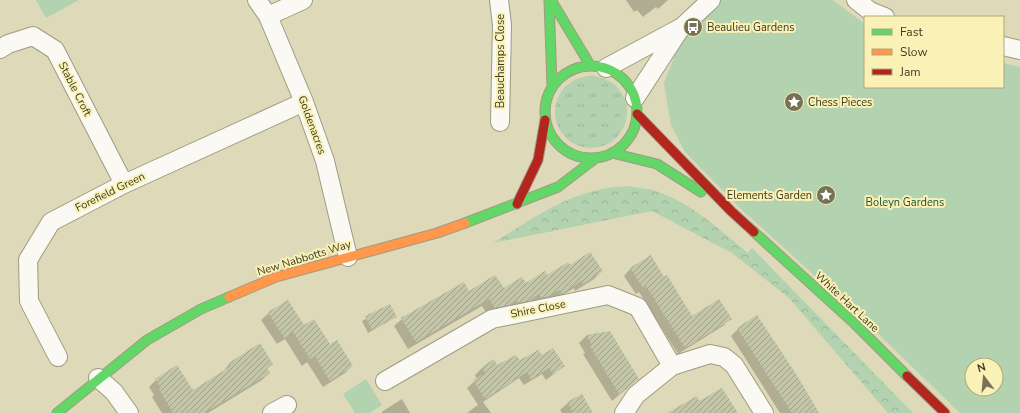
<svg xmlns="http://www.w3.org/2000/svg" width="1020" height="413" viewBox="0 0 1020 413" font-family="'Nunito Sans',sans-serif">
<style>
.grass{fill:url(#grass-tufts)}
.forest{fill:url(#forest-crowns)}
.park{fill:#b2d2b0;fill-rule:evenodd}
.shadow{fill:#0003}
.building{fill:url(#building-hatch)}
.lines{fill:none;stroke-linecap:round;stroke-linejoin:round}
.street-casing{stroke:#9f9b82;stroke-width:20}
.fast-casing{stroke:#9f9b82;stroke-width:11}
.slow-casing{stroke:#9f9b82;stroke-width:11}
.jam-casing{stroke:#9f9b82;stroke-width:11}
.street{stroke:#faf9f4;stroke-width:18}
.fast{stroke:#63d668;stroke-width:9}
.slow{stroke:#ff974d;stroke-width:9}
.jam{stroke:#b3261e;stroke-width:9}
.labels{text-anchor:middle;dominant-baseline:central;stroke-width:4;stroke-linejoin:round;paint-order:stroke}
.poi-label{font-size:11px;fill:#3e3b23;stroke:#faf1b6;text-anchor:start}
.street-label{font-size:11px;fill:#3e3b23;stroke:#faf1b6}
.park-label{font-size:11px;fill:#1b5139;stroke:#faf1b6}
</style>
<defs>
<pattern id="grass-tufts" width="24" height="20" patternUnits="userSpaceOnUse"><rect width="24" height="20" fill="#b2d2b0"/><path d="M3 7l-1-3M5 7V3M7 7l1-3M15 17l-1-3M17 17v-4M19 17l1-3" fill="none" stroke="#9ab597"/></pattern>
<pattern id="forest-crowns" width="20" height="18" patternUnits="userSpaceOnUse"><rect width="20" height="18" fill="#b2d2b0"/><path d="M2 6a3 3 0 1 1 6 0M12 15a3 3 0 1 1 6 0" fill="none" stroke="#9ab597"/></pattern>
<pattern id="building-hatch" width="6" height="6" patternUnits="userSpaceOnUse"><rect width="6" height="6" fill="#c3c5a9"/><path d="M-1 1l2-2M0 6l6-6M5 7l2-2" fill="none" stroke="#a0a189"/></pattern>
</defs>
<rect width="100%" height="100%" fill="#ded9b8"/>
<path class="grass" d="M555 112a36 36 0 1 1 72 0a36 36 0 1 1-72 0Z"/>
<path class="forest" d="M628,186C637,188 647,188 656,191C691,203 719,229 748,253L752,248L913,413H888L789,298L732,253L652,211L493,243C540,215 570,189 628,186Z"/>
<path class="park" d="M36,0H79L46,18Z
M718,0H833L865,24V87H1003V63L1020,67V413H960L867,323L741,209L685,152L671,125L664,83L684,32ZM972,365H996V389H972Z
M366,379L382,405L370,413H355L343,394Z"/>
<path class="shadow" d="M626,0H668L658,9L656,7L643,17L637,10L634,12Z
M570,266L602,271L594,279L575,291L574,288L554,300L551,297L541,303L534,305L531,300L520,308L487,314L482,306L408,349L394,326L402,319L469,292L503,290L526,284Z
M631,268L664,279L692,317L731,318L723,326L678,354L639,292L636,294L624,276Z
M390,305L396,317L368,333L362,321Z
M269,313L304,326L330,345L352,366L345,373L323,387L307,362L302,366L285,339L277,344L261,320Z
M738,329L818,413H780L731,336Z
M610,332L638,379L612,401L583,354L585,353L579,343L586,336Z
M260,344L272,364L267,369L269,373L262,380L208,413H162L152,397L154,395L149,387L156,380L192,391L223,372L229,364Z
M542,356L564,366L546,380L542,374L524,385L519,378L483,402L491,413H467L478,405L467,388L477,379L475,375L482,368L493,361L497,366Z
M402,399L410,413H381L383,411Z
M568,403L591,413H562L560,410Z"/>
<path class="building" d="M590,252L603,271L583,284L581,281L562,294L559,290L549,296L542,298L539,294L528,301L518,303L516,300L509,305L495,308L489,299L416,342L401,318L464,282L469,291L495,275L504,288L522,277L526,283L545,271L547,275L568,262L570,265Z
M651,255L664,277L667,275L692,316L719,299L732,319L685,348L646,286L643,288L630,268Z
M288,300L304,325L314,319L330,344L337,340L353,366L330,381L315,356L310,359L293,332L284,338L268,312Z
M390,304L397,317L372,330L365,316Z
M757,315L798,377L819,413H792L750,348L737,328Z
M610,331L639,379L619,394L590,346L592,345L586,335Z
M260,343L273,364L267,368L270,373L204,413H173L159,389L161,388L155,379L177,365L193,390L231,366L229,363Z
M553,348L565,366L553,374L549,368L531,379L527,372L485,399L473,380L485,373L482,367L494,359L497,365L516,355L520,360L538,350L542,355Z
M722,388L738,413H667L697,396L699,401Z
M582,394L593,413H573L567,402Z"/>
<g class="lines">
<defs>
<path id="street" d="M257,0L268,16L304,102L325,161L348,257
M499,0L502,25L500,122
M856,0L870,11L885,17
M268,16L303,0
M1003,46L1020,50
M0,49L8,44L33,36L55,50L124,184
M606,68L682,27L711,0
M635,98L680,29
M58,357L29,301L28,260L51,222L124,184L304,102
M98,378L114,392L129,413
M385,381L492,319L608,295L638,307L672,366
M272,413L287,405
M624,413L636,395L672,366L710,354L724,357L734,365L764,413"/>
<path id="fast" d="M549,0L552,85
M551,0L590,65
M545 112a46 46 0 1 1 92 0a46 46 0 1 1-92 0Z
M612,153L657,164L701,192
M465,223L558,187L596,158
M754,232L855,324L907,376
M57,413L147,340L201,309L229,297"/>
<path id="slow" d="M229,297L276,277L437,233L465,223"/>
<path id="jam" d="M637,114L731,211L754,232
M517,204L538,160L545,120
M907,376L945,413"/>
</defs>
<use href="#street" class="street-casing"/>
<use href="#fast" class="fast-casing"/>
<use href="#slow" class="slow-casing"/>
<use href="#jam" class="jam-casing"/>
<use href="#street" class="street"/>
<use href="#fast" class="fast"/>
<use href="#slow" class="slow"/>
<use href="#jam" class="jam"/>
</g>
<defs>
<symbol id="bus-disc" viewBox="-11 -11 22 22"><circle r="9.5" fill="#767257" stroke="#faf1b6"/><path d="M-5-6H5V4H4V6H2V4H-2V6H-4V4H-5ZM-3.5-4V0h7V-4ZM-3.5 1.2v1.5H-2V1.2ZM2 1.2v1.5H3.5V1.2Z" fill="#fff"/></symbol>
<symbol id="sight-disc" viewBox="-11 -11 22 22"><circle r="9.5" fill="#767257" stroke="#faf1b6"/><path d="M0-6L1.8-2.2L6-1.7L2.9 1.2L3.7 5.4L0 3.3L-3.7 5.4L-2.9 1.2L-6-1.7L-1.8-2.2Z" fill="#fff"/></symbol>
</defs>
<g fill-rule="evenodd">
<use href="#bus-disc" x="682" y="16" width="22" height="22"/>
<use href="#sight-disc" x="783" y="91" width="22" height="22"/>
<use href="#sight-disc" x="815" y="184" width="22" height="22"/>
</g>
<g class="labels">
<g class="poi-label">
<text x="707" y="27">Beaulieu Gardens</text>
<text x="808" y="102">Chess Pieces</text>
<text x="812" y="195" text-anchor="end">Elements Garden</text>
</g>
<g class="street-label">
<text transform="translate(500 61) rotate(-90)">Beauchamps Close</text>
<text transform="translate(75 89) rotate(63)">Stable Croft</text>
<text transform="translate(312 125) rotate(70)">Goldenacres</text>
<text transform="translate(110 192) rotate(-26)">Forefield Green</text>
<text transform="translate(304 258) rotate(-17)">New Nabbotts Way</text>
<text transform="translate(847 302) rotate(43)">White Hart Lane</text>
<text transform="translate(538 309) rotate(-11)">Shire Close</text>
</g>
<g class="park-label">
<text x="905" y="202">Boleyn Gardens</text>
</g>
</g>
<rect x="864" y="16" width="140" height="72" fill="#faf1b6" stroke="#afa87b"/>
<rect x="872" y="29" width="20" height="6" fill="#63d668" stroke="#afa87b"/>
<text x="900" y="36" font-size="12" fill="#3e3b23">Fast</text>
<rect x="872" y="49" width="20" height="6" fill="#ff974d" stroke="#afa87b"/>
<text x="900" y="56" font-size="12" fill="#3e3b23">Slow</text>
<rect x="872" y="69" width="20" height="6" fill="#b3261e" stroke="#afa87b"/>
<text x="900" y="76" font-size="12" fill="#3e3b23">Jam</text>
<g transform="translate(984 377) rotate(344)"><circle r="19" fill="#faf1b6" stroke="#afa87b"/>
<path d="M0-3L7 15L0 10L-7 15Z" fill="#767257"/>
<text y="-6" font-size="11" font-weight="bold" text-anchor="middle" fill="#3e3b23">N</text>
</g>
</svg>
